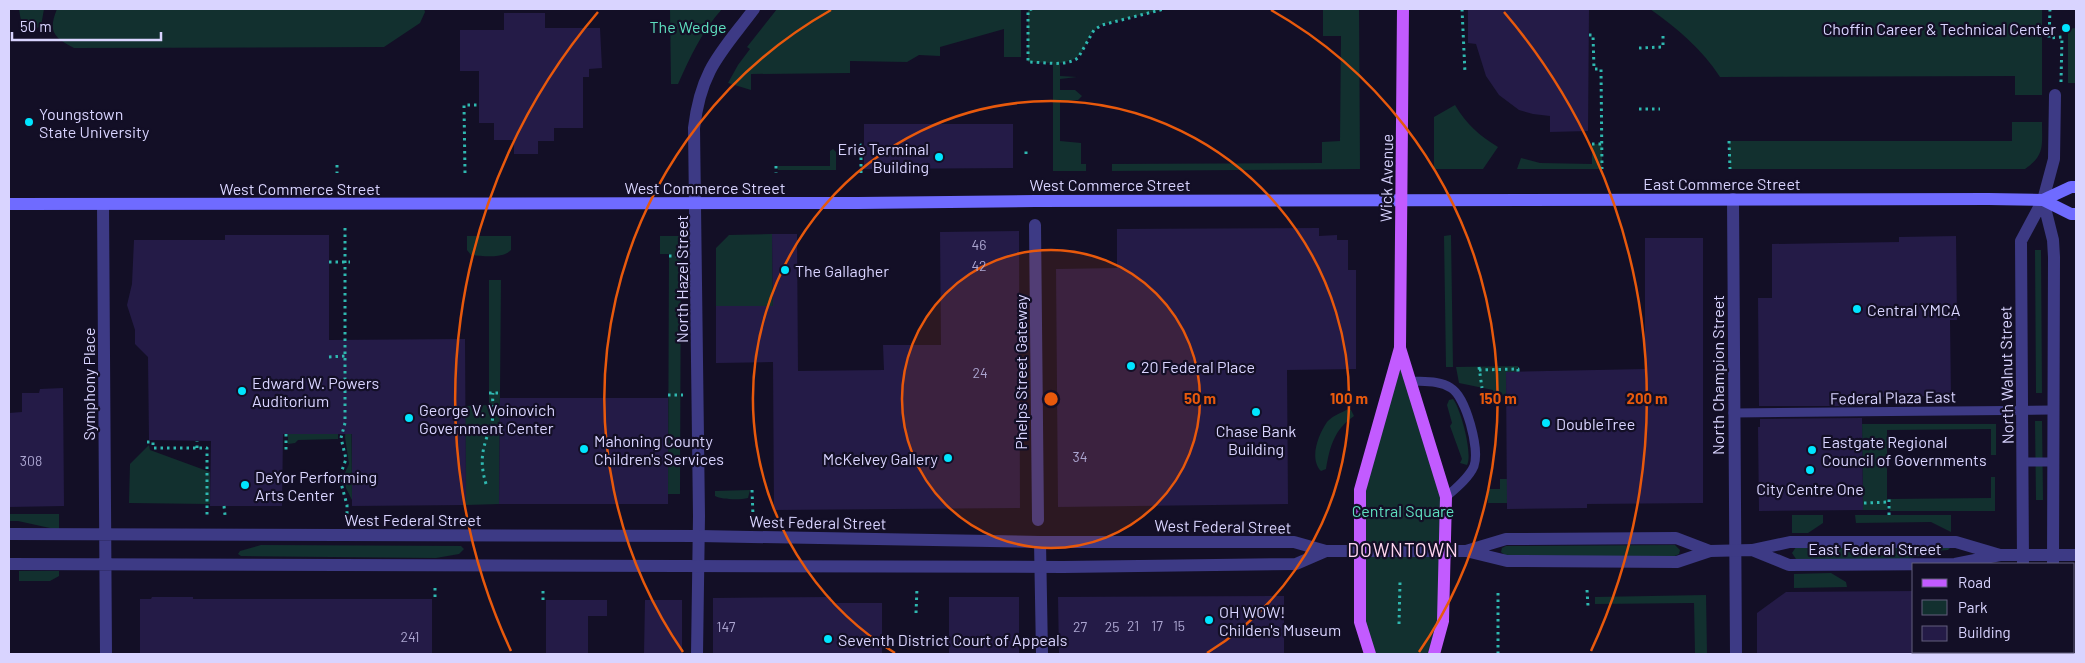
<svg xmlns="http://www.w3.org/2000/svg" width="2085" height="663" viewBox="0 0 2085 663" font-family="Barlow,sans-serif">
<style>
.green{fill:#12302f}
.building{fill:#241b47}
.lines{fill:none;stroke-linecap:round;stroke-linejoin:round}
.path{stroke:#2fb8b0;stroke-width:3;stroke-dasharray:2.5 4;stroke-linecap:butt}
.service{stroke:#3d3a85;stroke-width:9}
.pedestrian{stroke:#3d3a85;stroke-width:12}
.minor{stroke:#3d3a85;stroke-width:12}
.tertiary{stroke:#3d3a85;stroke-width:12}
.secondary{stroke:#6f6bff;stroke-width:12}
.primary{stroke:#c25bff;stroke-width:12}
.ring{fill:none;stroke:#e8590c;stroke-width:2.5}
.poi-dot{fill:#00e5ff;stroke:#130f26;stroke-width:2}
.labels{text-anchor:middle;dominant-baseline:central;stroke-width:4.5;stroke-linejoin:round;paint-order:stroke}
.number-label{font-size:14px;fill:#aca6d1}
.park-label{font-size:16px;fill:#5fe0c0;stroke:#130f26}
.poi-label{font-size:16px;fill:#d9d4ff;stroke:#130f26;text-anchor:start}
.street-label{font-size:16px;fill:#d9d4ff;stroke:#130f26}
.quarter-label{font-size:19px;letter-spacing:1px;fill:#ffd6f0;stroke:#130f26}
.centre{fill:#e8590c;stroke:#130f26;stroke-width:2.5}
.ring-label{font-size:15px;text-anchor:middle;font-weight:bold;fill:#e8590c;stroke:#130f26;stroke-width:4.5;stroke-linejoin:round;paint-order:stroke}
</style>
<rect width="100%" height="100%" fill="#130f26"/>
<path class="green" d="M19,9H44L41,26L31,31C20,24 21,20 19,9Z
M57,9H424L425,12L420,23L384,47L74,48C53,37 48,31 57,9Z
M670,9H722C702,31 690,57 678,84H671Z
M777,9H1021V57H1004V29L940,47V56L919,55L907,62L850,61V73L751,74V90L728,83L738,65L750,49L747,47Z
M1032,9H1164L1101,25C1079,39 1092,59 1060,63V76L1077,77L1060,79V90H1075L1082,96L1078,100L1060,101V141L1081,143V164H1086V171H1053V63L1028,62V10Z
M1323,9H1359L1360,169L1112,171V164L1322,163V142L1340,141L1341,36H1323Z
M1650,9H2042V95H2015V76L1720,77C1702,49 1677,28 1650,9Z
M2076,28V83H2068V29Z
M1455,105C1466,124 1480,136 1498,147L1483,169H1434V117Z
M2012,122H2042C2042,146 2045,155 2025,169H1730L1729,141H2012Z
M1592,144H1602V169H1517L1521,158L1540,163L1592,164Z
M833,149L836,152V170H778V166H830V151Z
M772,234L773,306H716V248L729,235Z
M1451,235L1453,367H1446L1444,236Z
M467,236H511V250C503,259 483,256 471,255L467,250Z
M660,236H681L680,494H668L669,254H660Z
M2035,250H2041L2042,393H2036Z
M489,280H501L499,504L466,505L465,406L489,405Z
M1400,348L1446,497L1443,621L1434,654H1370L1360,622V490Z
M1518,366V372H1506V401H1496L1493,390L1459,383L1456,367Z
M351,370L352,500L346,488L344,475L349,464L345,437Z
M1453,399C1461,409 1473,455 1467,465L1460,463L1462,459L1450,426L1452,423L1447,405L1449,400Z
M338,407V439L298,440L295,443L288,444V434H335Z
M1348,409L1351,410L1354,416C1334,430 1330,446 1326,469L1321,471C1309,459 1318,435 1327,422C1332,416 1341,413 1348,409Z
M2035,421H2042L2043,500H2036Z
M1862,424H1996V455H1991V429L1887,430V510H1863Z
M149,445L150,450L210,472V504L129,503L130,464Z
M1991,477H1995V511H1890V499L1991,498Z
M1500,479H1507V503H1488V489H1500Z
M750,490L748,498C741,500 722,500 715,496V491Z
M9,514H59V530L18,521H9Z
M1792,515H1823V523L1808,533H1792Z
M1855,515H1951V532L1931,522L1856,523Z
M261,545L461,546L464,549L459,554L436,558L241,556L238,554L240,551Z
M1675,545L1680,550L1679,554L1675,556H1506L1501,552L1502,548L1506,546Z
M1796,547L1950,548L1948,550L1935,551L1908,559H1796L1792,553Z
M19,571H59V576L50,581H19Z
M1831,573L1846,582L1847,587L1794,588V574Z
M1706,595L1707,654H1695L1694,603L1595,604V597Z"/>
<path class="building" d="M1468,9H1589L1588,131L1550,132V116L1533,114L1519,110L1499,95L1486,76L1476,44L1468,43Z
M504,13H545V28H600L602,68L589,69V77H583V128H554V141H538V154H514V140H494V123H479V71H460V30H504Z
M864,124H1013V168L864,169Z
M1319,228V236L1337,235V240H1348V270H1356V369L1287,370L1288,504L1058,507L1056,269L1117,268V229Z
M1019,231L1020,508L774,510L773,362L716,363V306H773L772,234H797L798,371L884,370L883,345H941L940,232Z
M225,235H329V340L465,339L466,505L352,506V434H283L282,506H210L211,441L149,440L148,357L135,344V330L127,305L132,284L134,240H225Z
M1956,236L1957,320H1950L1951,396L1862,397V406H1759L1758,298H1772V244L1899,242V237Z
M1645,238H1703V503L1587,504V508L1507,509L1506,372L1645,369Z
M63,388L64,506L9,507V413L22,412V393H39L40,389Z
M500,398H668V504H499Z
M1862,418L1863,510L1759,511L1758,427H1760V419Z
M1914,591V654H1757V613L1786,592Z
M1276,596H1284V654H1059L1058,597Z
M152,597H193V599H432V654H140V599H151Z
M831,597V603H882V654H713V598Z
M949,597H1019V654H949Z
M546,600H607V616H588V654H546Z
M645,600H682V654H644Z"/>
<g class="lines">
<path class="path" d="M1032,9L1028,10V62C1043,62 1065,67 1078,58L1094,30L1102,25L1164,9
M1462,9L1465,73
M2050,9L2049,38L2062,37L2061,82
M1589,35H1593L1594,69H1601L1602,169
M1639,48L1663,47V32
M1639,109H1660
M1729,141L1730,169
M1592,144H1602
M1026,154V149
M337,165V173
M776,166V173
M465,173L464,105H479
M861,173V145H864
M345,228V423L341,438L346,459L341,473V483L347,505V515
M669,256H681
M329,262H350
M329,357L346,356
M1479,367L1482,388
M1479,370L1518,369V372
M489,393H500
M668,395H683
M286,434V450
M147,442H153V448H207V515
M197,448V441
M486,484C478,457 484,446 492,422C494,413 492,402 493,393
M752,490L753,516
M1864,503L1889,502
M224,506L225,515
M1889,515V499
M435,588V599
M1587,590L1588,606
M543,600V589
M916,613L917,588
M1399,624L1400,582
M1498,654V590"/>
<path class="service" d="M1410,381C1424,382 1439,380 1451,388C1466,397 1480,449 1474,466C1469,478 1455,489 1446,497
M1733,413L2052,410
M2023,462H2053"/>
<path class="pedestrian" d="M1035,225L1038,520"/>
<path class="minor" d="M1733,199L1736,654
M2043,200L2054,159L2055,95
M1040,542L1042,654
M697,654L699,516L694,128C701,69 721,53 754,9"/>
<path class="tertiary" d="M2043,200L2053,240L2054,257L2053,564
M103,204L106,654
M9,534L699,536L1040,542H1294L1326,551H1466L1506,539L1676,538L1710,551
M1752,550L1789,565L1955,564L2000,555H2076
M1466,551L1507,561L1677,562L1710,551L1752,550L1790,542H1956L2000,555
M9,564L1063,567L1296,564L1326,551
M2023,564L2021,241L2043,200
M2024,652V654
M2054,652V654"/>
<path class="secondary" d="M2043,200L2071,187H2076
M9,204L858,203L1035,201L1988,199L2043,200L2071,214H2076"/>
<path class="primary" d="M1400,348L1446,497L1443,621L1434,654
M1370,654L1360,622V490L1400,348L1403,9"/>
</g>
<circle cx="1051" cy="399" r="149" fill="#e8590c" fill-opacity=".12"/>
<g class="ring">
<circle cx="1051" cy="399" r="149"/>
<path d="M895 653A298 298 0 1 1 1207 653"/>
<path d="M683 652A447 447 0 0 1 831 10M1271 10A447 447 0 0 1 1419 652"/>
<path d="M511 651A596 596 0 0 1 598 12M1504 12A596 596 0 0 1 1591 651"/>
</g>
<g class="poi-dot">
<circle cx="2066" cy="28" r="5"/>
<circle cx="29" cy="122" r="5"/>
<circle cx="939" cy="157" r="5"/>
<circle cx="785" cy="270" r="5"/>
<circle cx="1857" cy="309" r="5"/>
<circle cx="1131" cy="366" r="5"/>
<circle cx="242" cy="391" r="5"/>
<circle cx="1256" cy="412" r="5"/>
<circle cx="409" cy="418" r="5"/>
<circle cx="1546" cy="423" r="5"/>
<circle cx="584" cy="449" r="5"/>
<circle cx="1812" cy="450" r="5"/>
<circle cx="948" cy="458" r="5"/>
<circle cx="1810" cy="470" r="5"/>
<circle cx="245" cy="485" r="5"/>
<circle cx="1209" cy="620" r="5"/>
<circle cx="828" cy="639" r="5"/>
</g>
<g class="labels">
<g class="number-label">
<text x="979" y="244">46</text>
<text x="979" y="265">42</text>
<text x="980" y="372">24</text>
<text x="1080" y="456">34</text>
<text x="31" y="460">308</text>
<text x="1133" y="625">21</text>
<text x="1157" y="625">17</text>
<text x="1179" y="625">15</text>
<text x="726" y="626">147</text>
<text x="1080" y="626">27</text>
<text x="1112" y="626">25</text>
<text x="410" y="636">241</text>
</g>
<g class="park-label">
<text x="688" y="26">The Wedge</text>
<text x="1403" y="510">Central Square</text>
</g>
<g class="poi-label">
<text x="2056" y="28" text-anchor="end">Choffin Career &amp; Technical Center</text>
<text x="39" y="113">Youngstown<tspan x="39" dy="18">State University</tspan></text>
<text x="929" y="148" text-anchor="end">Erie Terminal<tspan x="929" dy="18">Building</tspan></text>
<text x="795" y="270">The Gallagher</text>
<text x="1867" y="309">Central YMCA</text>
<text x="1141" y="366">20 Federal Place</text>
<text x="252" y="382">Edward W. Powers<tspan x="252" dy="18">Auditorium</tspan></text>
<text x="419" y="409">George V. Voinovich<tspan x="419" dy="18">Government Center</tspan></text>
<text x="1556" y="423">DoubleTree</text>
<text x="1256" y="430" text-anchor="middle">Chase Bank<tspan x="1256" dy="18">Building</tspan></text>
<text x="594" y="440">Mahoning County<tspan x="594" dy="18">Children's Services</tspan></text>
<text x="1822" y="441">Eastgate Regional<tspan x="1822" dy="18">Council of Governments</tspan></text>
<text x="938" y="458" text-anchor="end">McKelvey Gallery</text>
<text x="255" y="476">DeYor Performing<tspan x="255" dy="18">Arts Center</tspan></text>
<text x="1810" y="488" text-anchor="middle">City Centre One</text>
<text x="1219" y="611">OH WOW!<tspan x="1219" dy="18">Childen's Museum</tspan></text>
<text x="838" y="639">Seventh District Court of Appeals</text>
</g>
<g class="street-label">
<text transform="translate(1386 178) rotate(-89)">Wick Avenue</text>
<text x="1722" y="183">East Commerce Street</text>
<text x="1110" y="184">West Commerce Street</text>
<text x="705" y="187">West Commerce Street</text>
<text x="300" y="188">West Commerce Street</text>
<text transform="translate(681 279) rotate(-90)">North Hazel Street</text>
<text transform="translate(1020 372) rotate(-90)">Phelps Street Gateway</text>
<text transform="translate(1717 375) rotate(-90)">North Champion Street</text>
<text transform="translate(2006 375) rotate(-91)">North Walnut Street</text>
<text transform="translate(88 384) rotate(-90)">Symphony Place</text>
<text transform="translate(1893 397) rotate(-1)">Federal Plaza East</text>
<text x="413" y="519">West Federal Street</text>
<text transform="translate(818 522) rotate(1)">West Federal Street</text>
<text transform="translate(1223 526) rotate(1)">West Federal Street</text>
<text x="1875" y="548">East Federal Street</text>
</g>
<g class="quarter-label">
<text x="1403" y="549">DOWNTOWN</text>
</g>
</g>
<circle cx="1051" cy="399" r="8" class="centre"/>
<g class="ring-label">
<text x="1200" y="404">50 m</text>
<text x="1349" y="404">100 m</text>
<text x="1498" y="404">150 m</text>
<text x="1647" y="404">200 m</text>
</g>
<rect width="2085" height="663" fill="none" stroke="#d9d4ff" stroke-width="20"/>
<rect x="1912" y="563" width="162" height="90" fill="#130f26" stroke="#625e7d"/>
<rect x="1922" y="579" width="25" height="8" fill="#c25bff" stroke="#625e7d"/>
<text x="1958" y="588" font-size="15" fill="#d9d4ff">Road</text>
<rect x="1922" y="600" width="25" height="15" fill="#12302f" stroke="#625e7d"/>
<text x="1958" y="613" font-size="15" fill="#d9d4ff">Park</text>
<rect x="1922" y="626" width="25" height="15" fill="#241b47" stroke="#625e7d"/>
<text x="1958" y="638" font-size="15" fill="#d9d4ff">Building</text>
<path d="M12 32v8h149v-8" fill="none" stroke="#d9d4ff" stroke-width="2.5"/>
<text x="20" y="32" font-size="15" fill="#d9d4ff" stroke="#130f26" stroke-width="4" paint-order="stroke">50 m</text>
</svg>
